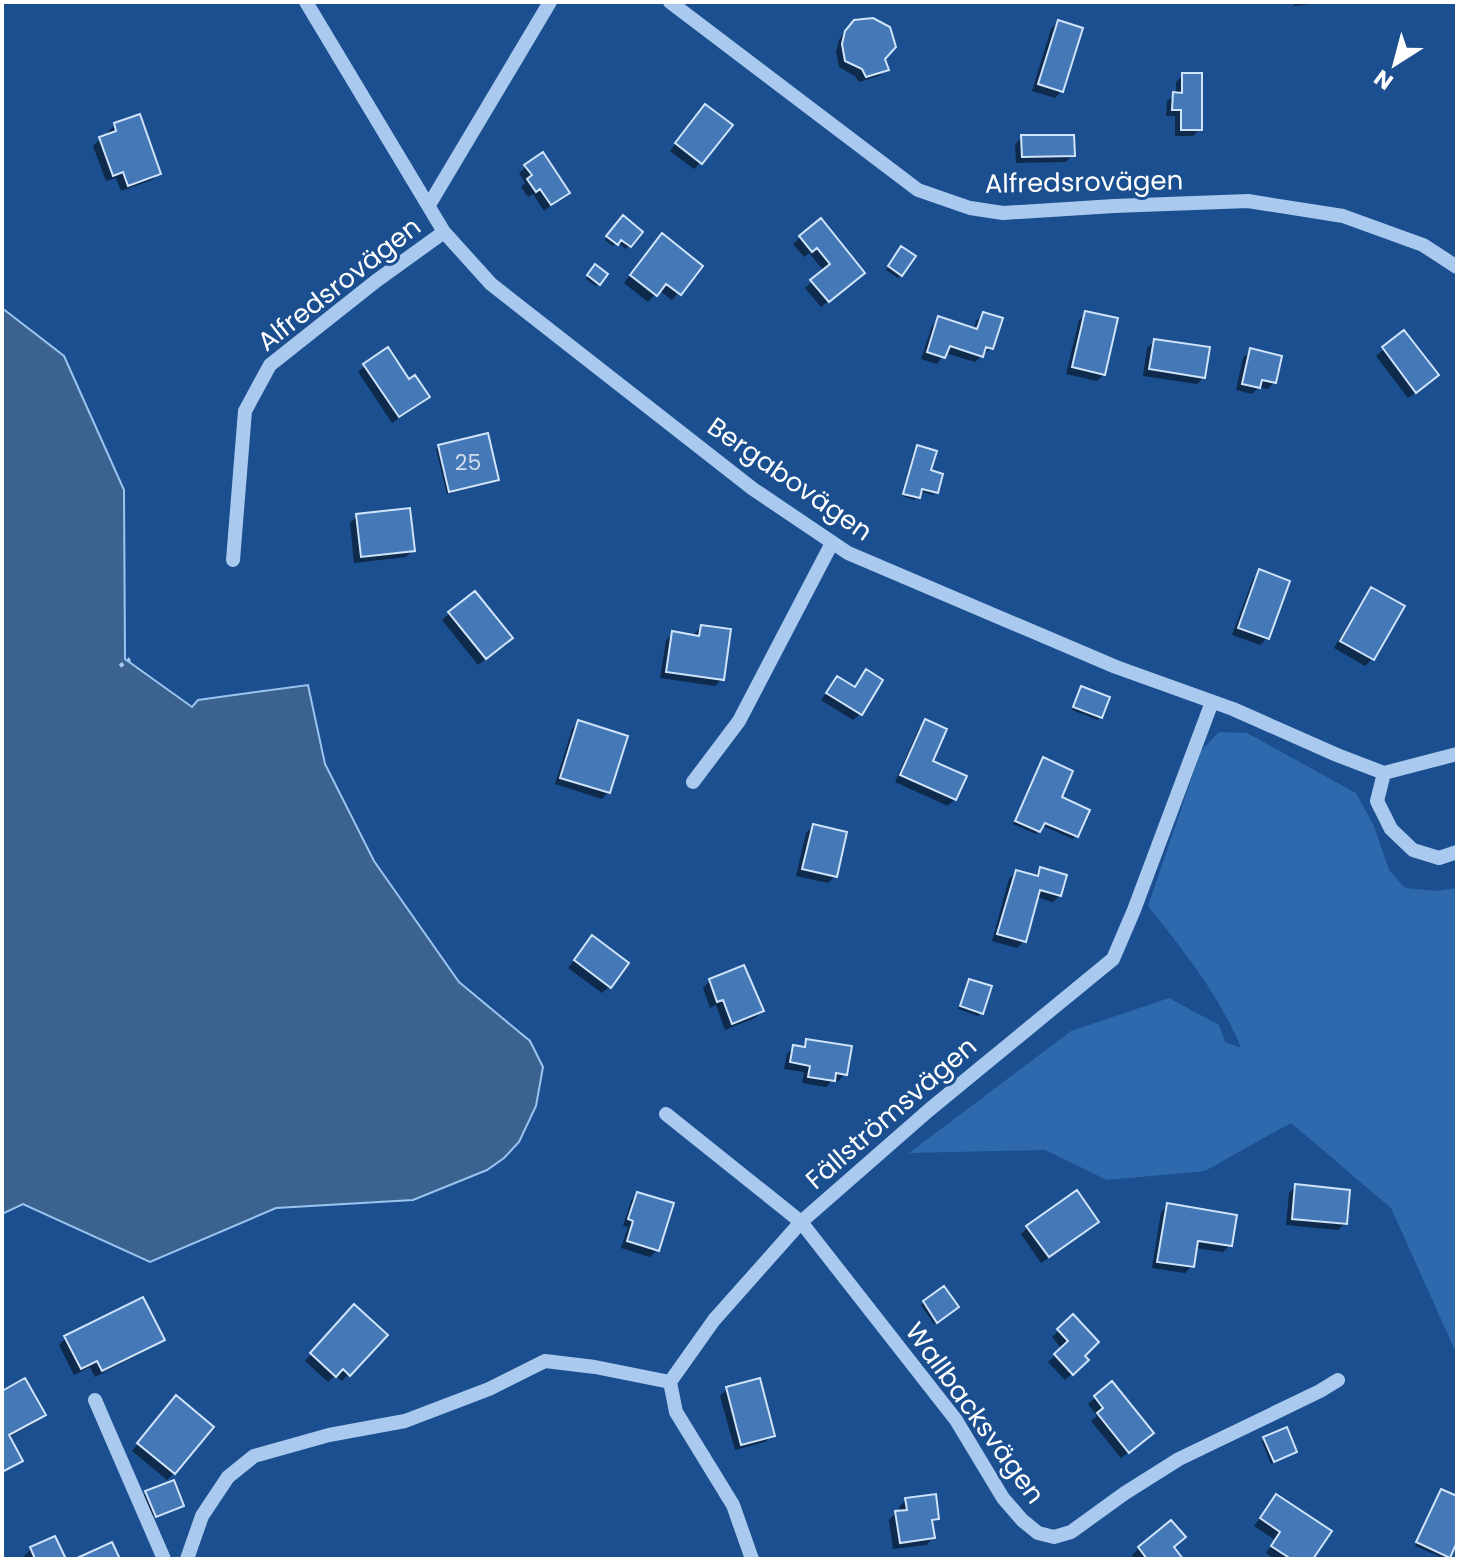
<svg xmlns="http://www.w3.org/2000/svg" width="1459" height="1561" viewBox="0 0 1459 1561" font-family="Poppins,sans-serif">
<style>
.green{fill:#2e69ad}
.water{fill:#3c6290;stroke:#9cc4f0;stroke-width:2}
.shadow{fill:#0007}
.building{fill:#4478b7;stroke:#cfe3fa;stroke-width:2}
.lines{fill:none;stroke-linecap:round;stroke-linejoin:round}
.path{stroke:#a9c9ee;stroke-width:4;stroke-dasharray:4 6;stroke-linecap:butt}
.minor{stroke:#a9c9ee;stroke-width:14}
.labels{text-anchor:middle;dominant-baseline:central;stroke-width:6;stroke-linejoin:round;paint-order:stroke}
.number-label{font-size:22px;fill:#d0dded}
.street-label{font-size:26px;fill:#fff;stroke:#1b4f8f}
</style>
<rect width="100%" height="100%" fill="#1b4f8f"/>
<path class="green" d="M1219,732L1247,733L1356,793L1374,826L1389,870L1405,888L1436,891L1457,888V1355L1391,1208L1291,1123L1205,1171L1107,1180L1045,1150L909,1153L1071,1031L1169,998L1219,1025L1225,1042L1241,1048C1220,996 1183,950 1148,906L1201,751Z"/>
<path class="water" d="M2,308L64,356L124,490L125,659L192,707L198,700L308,685L325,764L374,861L459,982L530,1041L543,1067L536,1106L519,1142L504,1158L487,1170L413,1200L276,1208L150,1262L23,1204L2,1214Z"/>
<path class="shadow" d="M1293,2H1328L1294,6Z
M1058,22L1061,91L1055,98L1032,91L1051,29Z
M847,29L886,69L879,76L859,82L855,76L839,67L836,52L839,40Z
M1183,75L1200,129L1193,136H1175V116H1166L1167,101L1176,95V82Z
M699,113L700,163L694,169L670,151Z
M115,125L159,173L152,180L121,191L116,178L106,181L93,146L100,139L109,136L108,132Z
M1022,137L1072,155L1066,162L1016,163L1015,144Z
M526,167L567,192L544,211L533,194L528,197L521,187L525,183L519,173Z
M623,218L641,232L626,249L617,242L613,246L605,240Z
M820,221L855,280L821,307L805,288L824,271L809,253L804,257L793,244Z
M656,243L700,266L672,300L659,290L648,302L624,283Z
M898,251L901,275L898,278L886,270Z
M592,269L599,284L596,286L586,279Z
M1086,313L1104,374L1097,381L1066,374L1079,320Z
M983,314L991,348L975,362L945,353L937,364L921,359L932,326L939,319L974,330L976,321Z
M1404,333L1429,382L1408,398L1376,356Z
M1154,341L1204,377L1197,384L1143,376L1147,348Z
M1250,351L1274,382L1268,389L1259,387L1252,394L1236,390L1243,358Z
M365,366L408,381L427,397L421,404L392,423L358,372Z
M439,446L497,480L494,482L447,494L436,449Z
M917,448L936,492L933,495L919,491L915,500L902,496L914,450Z
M357,516L413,550L406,557L354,563L350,523Z
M1260,572L1267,638L1260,645L1232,635L1253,579Z
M1372,589L1402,607L1372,659L1365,666L1334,648L1365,596Z
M474,593L503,645L478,665L442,620Z
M701,627L722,679L715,686L660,678L666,640L673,634L694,637V634Z
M867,671L860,714L853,720L821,700L837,678L853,688Z
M1079,691L1100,717L1098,720L1072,710Z
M925,721L930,762L955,799L948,806L895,782L919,728Z
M579,722L608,792L602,799L555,784L572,729Z
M1041,763L1060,798L1088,811L1073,839L1041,825L1036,834L1013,824Z
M813,826L835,876L828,883L796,876L806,833Z
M1041,869L1060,895L1053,902L1036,897L1024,941L1017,948L992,941L1009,879L1016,872L1033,877Z
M586,945L609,987L602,993L568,968Z
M710,981L762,1011L755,1018L725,1030L716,1005L710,1008L703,988Z
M969,981L981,1013L978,1016L958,1009L966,984Z
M807,1041L845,1074L838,1081L833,1080L826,1087L802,1083L804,1072L784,1069L787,1054L794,1047L800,1048Z
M1296,1186L1345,1223L1338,1230L1286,1225L1289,1193Z
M637,1194L671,1205L657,1250L650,1257L621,1248L628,1227L623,1226L631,1201Z
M1168,1205L1230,1245L1223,1252L1195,1248L1192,1266L1185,1273L1152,1268L1161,1212Z
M1097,1222L1090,1229L1041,1263L1021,1234L1028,1227Z
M924,1302L954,1310L934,1324L921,1305Z
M354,1307L385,1335L342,1381L335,1375L328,1382L305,1361Z
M1073,1317L1082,1356L1086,1360L1065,1380L1048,1362L1062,1349L1052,1337Z
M66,1338L162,1339L155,1346L95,1377L90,1367L74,1375L59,1345Z
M1112,1384L1144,1440L1121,1458L1091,1421L1097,1416L1088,1404Z
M727,1389L772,1435L765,1442L735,1450L720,1396Z
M2,1393L43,1415L36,1422L8,1438L21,1460L14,1467L2,1473Z
M170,1405L174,1473L167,1480L132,1451Z
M1264,1439L1295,1452L1271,1464L1262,1442Z
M146,1493L181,1505L152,1517L143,1496Z
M1439,1494L1457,1498V1538L1446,1559L1415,1546Z
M1276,1497L1311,1559H1274L1266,1553L1275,1540L1254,1526Z
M906,1500L937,1518L931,1525L933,1538L926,1545L893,1549L889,1520L896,1513H900L899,1507Z
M1139,1548H1172L1181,1559H1135L1132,1555Z
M31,1549L63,1559H26L24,1556Z"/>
<path class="building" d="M873,18L890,27L896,47L885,59L889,70L866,77L862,69L845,61L842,44L845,31L854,20Z
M1058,20L1083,28L1063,92L1038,84Z
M1182,73H1202V130H1181V110H1172L1173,92L1182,93Z
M705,104L733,125L702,164L675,143Z
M140,114L161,174L128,186L123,172L113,176L99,137L116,131L114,123Z
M1021,135H1074L1075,156L1022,157Z
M543,152L570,193L551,205L540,189L536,192L527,179L532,175L524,165Z
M623,215L643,232L631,247L621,240L618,245L606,236Z
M821,218L865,273L829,302L810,280L830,264L817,248L812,252L799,236Z
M662,233L703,266L681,295L666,284L657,296L630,275Z
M901,246L916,256L902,276L888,266Z
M595,264L608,274L600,285L587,275Z
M1085,311L1118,318L1105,375L1072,367Z
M983,312L1003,318L993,349L986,347L983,357L950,346L945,358L927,352L938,316L977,329Z
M1404,330L1439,375L1416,393L1382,347Z
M1154,339L1210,347L1205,378L1149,369Z
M388,347L409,379L415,375L430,397L399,417L363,364Z
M1250,348L1282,356L1276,383L1262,380L1260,388L1242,384Z
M488,433L499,480L449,492L438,445Z
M917,445L937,451L931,470L943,474L938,493L922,489L920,498L903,494Z
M410,508L415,551L361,557L356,514Z
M1259,569L1290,581L1269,639L1238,628Z
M1371,587L1405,606L1374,660L1340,641Z
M475,591L513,638L486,659L448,612Z
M701,625L731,629L724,680L666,672L672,631L699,636Z
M866,669L883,680L862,715L826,693L837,676L855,687Z
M1081,686L1110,697L1102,718L1073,707Z
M925,719L947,729L933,761L967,776L956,800L900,775Z
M578,720L628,736L610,793L560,778Z
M1043,757L1073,771L1062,797L1090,810L1078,837L1045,823L1040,832L1015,821Z
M813,824L847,832L837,877L802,869Z
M1040,867L1067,875L1061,896L1040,890L1026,942L997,934L1016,870L1038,876Z
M592,935L629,963L611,988L574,960Z
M744,965L764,1011L732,1024L723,1000L717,1002L709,979Z
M969,979L992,986L983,1014L960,1006Z
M806,1039L852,1046L847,1075L836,1073L835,1081L808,1077L810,1066L790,1062L793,1045L805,1047Z
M1295,1184L1350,1190L1347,1224L1292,1219Z
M1077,1190L1099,1222L1049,1257L1026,1226Z
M637,1192L674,1203L659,1251L627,1241L633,1221L628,1219Z
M1167,1203L1237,1215L1232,1246L1198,1241L1194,1267L1157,1262Z
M944,1286L959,1307L937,1323L923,1301Z
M143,1297L165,1340L102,1371L97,1361L81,1369L64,1336Z
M354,1304L388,1335L350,1376L343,1369L336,1377L310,1353Z
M1073,1314L1099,1342L1085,1356L1089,1360L1073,1375L1054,1354L1068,1341L1057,1329Z
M25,1378L46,1415L9,1435L23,1461L2,1472V1391Z
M760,1378L775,1436L741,1445L726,1387Z
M1112,1381L1154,1433L1129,1453L1097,1413L1103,1408L1094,1396Z
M176,1395L214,1427L175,1474L137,1443Z
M1287,1427L1297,1452L1274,1462L1263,1437Z
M174,1480L184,1506L156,1517L145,1491Z
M1441,1489L1457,1496V1542L1450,1558L1416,1542Z
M936,1494L939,1519L932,1520L935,1538L900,1543L895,1511L907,1510L905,1498Z
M1276,1494L1332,1531L1313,1559H1291L1271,1546L1280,1532L1260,1518Z
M1171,1520L1186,1537L1174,1547L1183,1559H1147L1138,1547Z
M55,1536L66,1559H35L30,1547Z
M112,1542L120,1559H75Z"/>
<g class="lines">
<path class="path" d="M120,666L130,659"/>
<path class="minor" d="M306,2L444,232L491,284L753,489L848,553L1116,667L1233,709L1337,755L1384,773L1457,754
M670,2L918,190L970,208L1003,213L1114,206L1248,201L1343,216L1423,245L1457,267
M429,205L550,2
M233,560L245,411L270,365L376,281L444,232
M1384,773L1377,801L1391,829L1413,850L1439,858L1457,852
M693,782L739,721L832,543
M666,1114L801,1222L956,1420L1003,1498L1022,1520L1038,1533L1054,1537L1071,1532L1125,1493L1179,1459L1320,1391L1338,1380
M95,1400L164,1559
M187,1559L202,1516L228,1477L254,1456L329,1435L405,1421L489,1389L545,1361L595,1367L670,1382
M752,1559L733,1505L676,1412L670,1382L714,1320L801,1222L929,1110L1113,959L1134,910L1212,702"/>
</g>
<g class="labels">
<g class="number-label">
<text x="468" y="462">25</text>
</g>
<g class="street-label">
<text transform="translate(1084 182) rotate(-1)">Alfredsrovägen</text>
<text transform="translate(339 284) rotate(-38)">Alfredsrovägen</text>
<text transform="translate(790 479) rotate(35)">Bergabovägen</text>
<text transform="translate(891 1113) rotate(-41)">Fällströmsvägen</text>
<text transform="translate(975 1413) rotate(54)">Wallbacksvägen</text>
</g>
</g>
<rect width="1459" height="1561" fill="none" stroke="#ffffff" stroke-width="8"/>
<g transform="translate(1395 64) rotate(216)" stroke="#1b4f8f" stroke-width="6" paint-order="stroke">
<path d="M0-6L14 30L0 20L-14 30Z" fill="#ffffff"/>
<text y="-12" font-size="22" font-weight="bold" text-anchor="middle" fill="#ffffff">N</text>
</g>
</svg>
